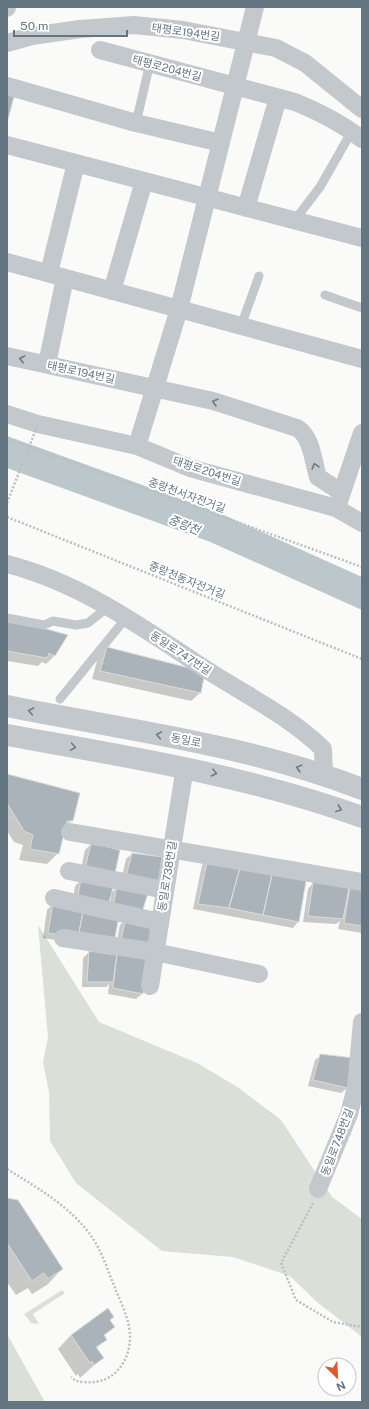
<svg xmlns="http://www.w3.org/2000/svg" width="369" height="1409" viewBox="0 0 369 1409" font-family="'Public Sans','Noto Sans KR',sans-serif">
<style>
.green{fill:#dadfd7}
.water{fill:#bbc7cb}
.shadow{fill:#0003;fill-rule:evenodd}
.building{fill:#aab3b9;stroke:#dcdcda}
.lines{fill:none;stroke-linecap:round;stroke-linejoin:round}
.path{stroke:#bbbfc2;stroke-width:2.5;stroke-dasharray:2 2;stroke-linecap:butt}
.service{stroke:#c3c8cc;stroke-width:9}
.minor{stroke:#c3c8cc;stroke-width:18}
.tertiary{stroke:#c3c8cc;stroke-width:22}
.path-bridge{stroke:#bbbfc2;stroke-width:2.5;stroke-dasharray:2 2;stroke-linecap:butt}
.oneway{stroke:#6a7a87}
.labels{text-anchor:middle;dominant-baseline:central;stroke-width:4;stroke-linejoin:round;paint-order:stroke}
.street-label{font-size:11px;fill:#657683;stroke:#fff}
.water-label{font-size:12px;font-style:italic;fill:#60757c;stroke:#fff}
</style>
<rect width="100%" height="100%" fill="#fafaf8"/>
<path class="green" d="M38,925L99,1022L197,1063L239,1088L281,1120L332,1197L362,1219V1337L317,1302L290,1276L233,1257L162,1251L76,1183L50,1141L49,1092L43,1062L48,1037Z
M62,1290L65,1293L33,1314L39,1324L31,1323L24,1314Z
M7,1334L45,1402H7Z"/>
<path class="water" d="M7,436L217,512L362,577V610L208,541L7,468Z"/>
<path class="shadow" d="M7,619L66,635L54,656L46,664L42,662L38,666L7,661Z
M107,648L204,673L200,693L191,701L92,679L98,657Z
M7,775L72,820L64,828L58,853L47,864L19,860L23,845L14,842L7,831Z
M91,844L119,851L80,874L85,850Z
M132,854L162,857L121,882L126,859Z
M208,859L298,922L293,928L193,909L202,865Z
M81,880L110,894L118,887L140,916L115,950L120,925L126,919L118,917L107,948L43,938L47,910L53,904L72,907L75,886ZM110,896H111L108,914Z
M313,883L347,891L350,888L362,890V933L338,929L340,921L336,924L303,922L308,889Z
M89,952L118,955L142,994L136,999L108,994L109,984L106,987H82L83,958Z
M321,1055L347,1088L341,1093L308,1086L315,1060Z
M7,1199L62,1269L47,1285L32,1294L28,1288L16,1295L7,1282Z
M109,1321L113,1327L104,1336L106,1339L96,1349L102,1358L80,1378L78,1374L76,1376L58,1349L71,1335Z"/>
<path class="building" d="M7,91L15,93L7,123Z
M7,618L68,635L55,656L49,653L47,658L7,651Z
M107,647L205,672L201,693L100,671Z
M7,774L80,793L73,821H67L59,854L30,849L33,835L24,831L7,803Z
M91,843L120,850L115,873L85,869Z
M132,853L163,857L158,884L126,877Z
M208,858L241,864L229,908L198,904Z
M241,864L273,870L263,915L229,908Z
M273,870L307,876L299,922L263,915Z
M81,879L114,884L108,906L77,901Z
M313,882L349,888L343,919L308,916Z
M117,885L148,893L141,916L113,908Z
M350,887L362,889V926L344,923Z
M53,903L84,907L78,937L48,933Z
M84,907L119,916L114,943L78,937Z
M126,918L155,923L150,949L120,944Z
M89,951L117,955L113,982H87Z
M117,953L150,958L143,994L113,988Z
M320,1054L354,1058L348,1088L313,1080Z
M7,1198L18,1200L63,1269L48,1279L44,1273L32,1281L7,1243Z
M108,1308L114,1317L110,1320L115,1327L104,1335L107,1340L96,1347L104,1358L94,1365L92,1361L90,1363L71,1335Z"/>
<g class="lines">
<path class="path" d="M7,439L362,567
M7,517L362,659
M7,1169C39,1189 70,1206 92,1237C102,1252 108,1271 115,1288C121,1303 130,1320 130,1337C130,1363 112,1385 85,1382C79,1382 75,1381 71,1377
M313,1203L281,1263L296,1300L333,1322L362,1327"/>
<path class="service" d="M136,123L150,63
M294,221L320,187L352,131
M325,295L362,308
M241,326L259,276
M7,618L44,625L53,621L76,625L88,623L108,607
M60,699L126,618"/>
<path class="minor" d="M255,7L179,309L137,446L190,468L336,508L362,523
M7,8V7
M7,43L32,36L80,29L134,25L183,30L276,48L305,63L362,109
M100,50L295,102C320,112 341,123 362,139
M7,86L136,123L221,143
M7,145L362,238
M246,208L278,98
M7,262L362,359
M49,273L76,163
M112,291L144,181
M7,356L213,401L297,428C312,437 313,461 318,477L341,492
M47,364L65,278
M7,414L38,424L137,446
M338,504L362,433
M7,564C82,583 146,630 210,672C248,696 290,717 323,749L324,774
M70,832L362,882
M69,871L165,890
M54,898L160,922
M63,938L155,952L259,974
M150,986L185,767
M318,1189L349,1114L356,1087L362,1022"/>
<path class="tertiary" d="M7,706C126,730 249,745 362,789
M7,735C129,757 245,775 362,817"/>
<path class="path-bridge" d="M7,503L38,424"/>
</g>
<defs><path id="oneway-chevron" d="M-2-3.5L2.5 0L-2 3.5" fill="none" stroke-width="1.6" stroke-linecap="round" stroke-linejoin="round"/></defs>
<g class="oneway">
<use href="#oneway-chevron" transform="translate(22 359) rotate(-168)"/>
<use href="#oneway-chevron" transform="translate(215 402) rotate(-164)"/>
<use href="#oneway-chevron" transform="translate(315 466) rotate(-106)"/>
<use href="#oneway-chevron" transform="translate(31 711) rotate(-169)"/>
<use href="#oneway-chevron" transform="translate(159 735) rotate(-170)"/>
<use href="#oneway-chevron" transform="translate(73 747) rotate(10)"/>
<use href="#oneway-chevron" transform="translate(299 768) rotate(-165)"/>
<use href="#oneway-chevron" transform="translate(214 773) rotate(14)"/>
<use href="#oneway-chevron" transform="translate(339 809) rotate(20)"/>
</g>
<g class="labels">
<g class="street-label">
<text transform="translate(186 32) rotate(8)">태평로194번길</text>
<text transform="translate(167 68) rotate(15)">태평로204번길</text>
<text transform="translate(81 372) rotate(12)">태평로194번길</text>
<text transform="translate(207 471) rotate(18)">태평로204번길</text>
<text transform="translate(187 495) rotate(20)">중랑천서자전거길</text>
<text transform="translate(187 580) rotate(22)">중랑천동자전거길</text>
<text transform="translate(181 653) rotate(33)">동일로747번길</text>
<text transform="translate(186 740) rotate(11)">동일로</text>
<text transform="translate(167 876) rotate(-81)">동일로738번길</text>
<text transform="translate(337 1142) rotate(-69)">동일로748번길</text>
</g>
<g class="water-label">
<text transform="translate(184 525) rotate(22)">중랑천</text>
</g>
</g>
<rect width="369" height="1409" fill="none" stroke="#657683" stroke-width="16"/>
<g transform="translate(337 1377) rotate(156)"><circle r="19" fill="#ffffff" stroke="#c1c8cd"/>
<path d="M0-3L7 15L0 10L-7 15Z" fill="#e4572e"/>
<text y="-6" font-size="11" font-weight="bold" text-anchor="middle" fill="#657683">N</text>
</g>
<path d="M14 30v6h113v-6" fill="none" stroke="#657683" stroke-width="2"/>
<text x="20" y="30" font-size="12" fill="#657683" stroke="#ffffff" stroke-width="3" paint-order="stroke">50 m</text>
</svg>
